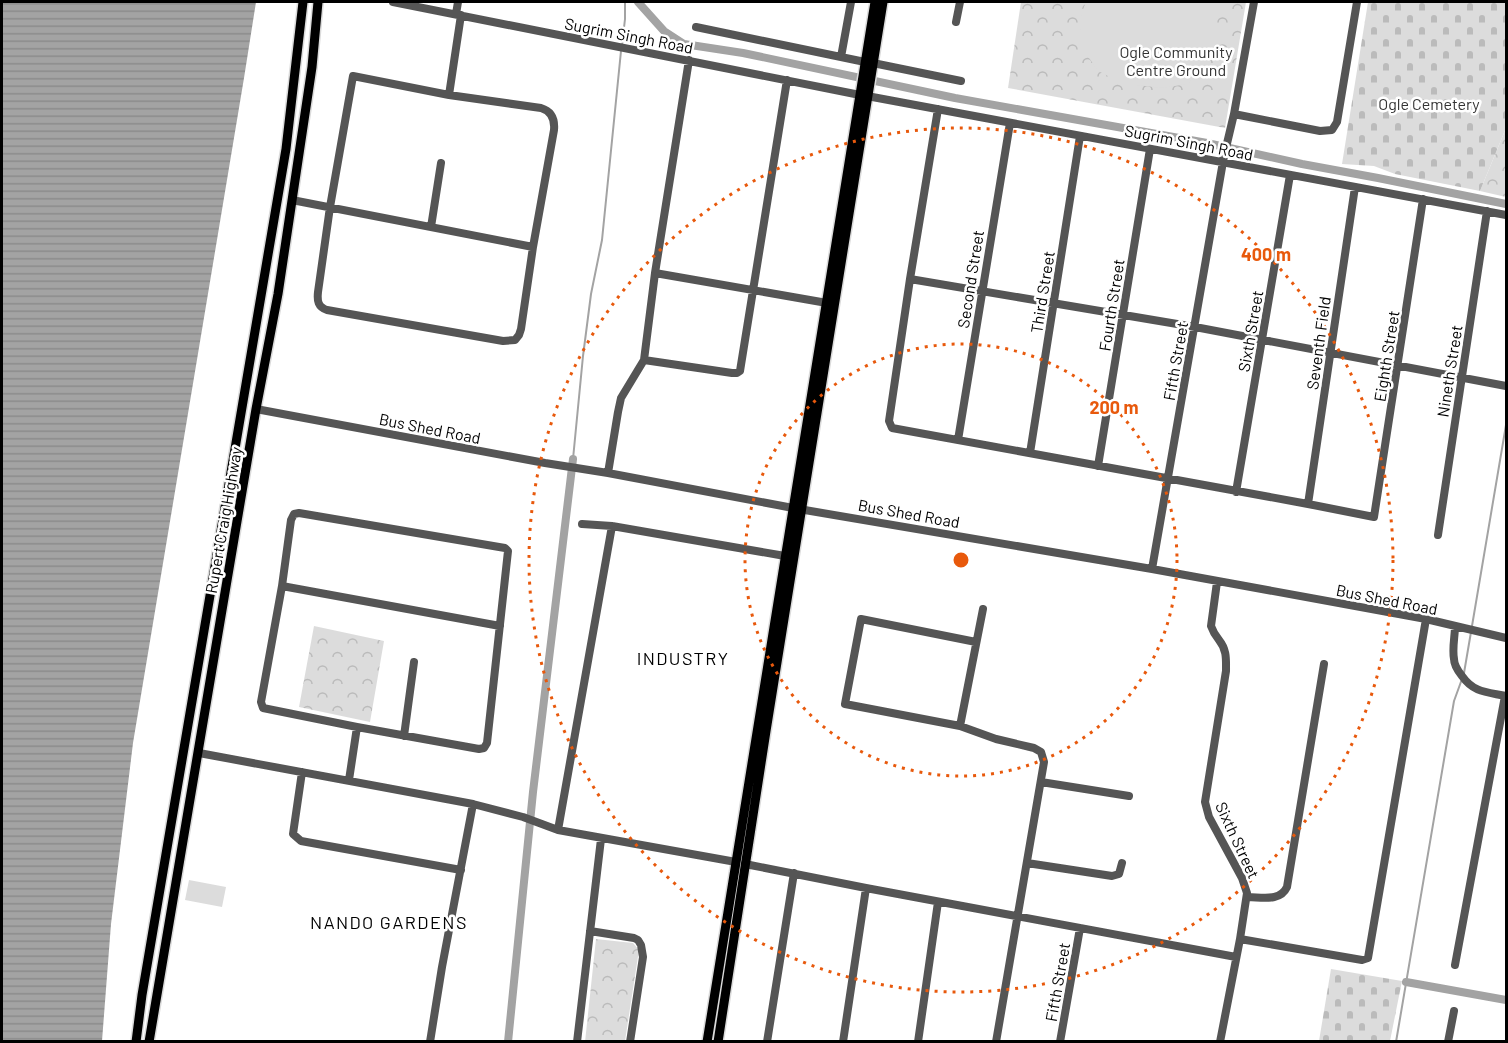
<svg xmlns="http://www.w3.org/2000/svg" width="1508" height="1043" viewBox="0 0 1508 1043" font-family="Barlow,sans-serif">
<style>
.forest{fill:url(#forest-crowns)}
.cemetery{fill:url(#cemetery-stones)}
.garden{fill:#dcdcdc}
.water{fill:url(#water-rules)}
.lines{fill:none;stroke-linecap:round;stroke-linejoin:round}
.stream{stroke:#a3a3a3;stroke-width:2}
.canal{stroke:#a3a3a3;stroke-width:8}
.major-casing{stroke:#dbdbdb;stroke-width:12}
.minor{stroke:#555;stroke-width:8}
.major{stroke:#000;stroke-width:9}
.ring{fill:none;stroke:#e8590c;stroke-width:3;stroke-dasharray:3 6}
.labels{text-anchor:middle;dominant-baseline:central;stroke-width:5;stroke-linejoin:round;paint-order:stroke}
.street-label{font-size:16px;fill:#000;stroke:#fff}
.park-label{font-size:16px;fill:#333;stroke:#fff}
.neighbourhood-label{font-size:18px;letter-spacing:1.5px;fill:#000;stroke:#fff}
.centre{fill:#e8590c;stroke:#fff;stroke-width:3}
.ring-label{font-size:18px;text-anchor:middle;font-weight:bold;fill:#e8590c;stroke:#fff;stroke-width:5;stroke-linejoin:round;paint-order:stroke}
</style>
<defs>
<pattern id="forest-crowns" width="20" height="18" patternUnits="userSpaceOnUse" patternTransform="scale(1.5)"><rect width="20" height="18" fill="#dcdcdc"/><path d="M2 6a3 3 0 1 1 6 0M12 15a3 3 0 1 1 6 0" fill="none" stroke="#bbb"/></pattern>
<pattern id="cemetery-stones" width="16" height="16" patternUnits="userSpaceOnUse" patternTransform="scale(1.5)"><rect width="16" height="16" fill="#dcdcdc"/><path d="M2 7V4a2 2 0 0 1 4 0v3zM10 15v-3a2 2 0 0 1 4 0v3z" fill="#bbb"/></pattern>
<pattern id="water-rules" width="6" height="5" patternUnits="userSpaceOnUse" patternTransform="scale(1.5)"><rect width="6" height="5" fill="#a3a3a3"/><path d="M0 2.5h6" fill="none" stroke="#8b8b8b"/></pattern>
</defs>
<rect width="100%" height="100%" fill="#fff"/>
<path class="forest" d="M1021,2H1246L1225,128L1008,88Z
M1506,128V197L1480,191Z
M314,626L384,641L370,722L299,707Z
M596,939L633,943L639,950L625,1041L585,1042Z"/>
<path class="cemetery" d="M1368,2H1506V128L1480,191L1395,174L1374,166L1342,164Z
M1331,969L1402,981L1390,1041H1319Z"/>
<path class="garden" d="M1086,2H1214L1217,25L1215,47L1205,69L1187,84L1163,88L1136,85L1116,80L1098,71L1087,55L1080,33L1082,12Z
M189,880L226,887L222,907L185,900Z"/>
<path class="water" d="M2,2H256L244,78L133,743L111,924L102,1041H2Z"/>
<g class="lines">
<path class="stream" d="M622,45L625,19V2
M573,459L583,356L591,294L602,240L621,51
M1472,626L1506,425
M1464,673L1471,632
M1396,1042L1454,701L1462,679"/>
<path class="canal" d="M638,2L664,31L684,44L743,53L955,98L1207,143L1302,164L1378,178L1506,204
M1406,982L1506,1000
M508,1042L533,792L573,459"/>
<defs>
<path id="major" d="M136,1042L142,995L286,149L303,2
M149,1042L256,409L278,294L312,67L318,2
M707,1042L875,2
M718,1042L766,731L883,2"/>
</defs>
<use href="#major" class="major-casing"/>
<path class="minor" d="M393,2L860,95
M456,14L458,2
M956,22L960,2
M696,27L865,62
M841,57L851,2
M873,63L961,81
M353,76L449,95L541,108C551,111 555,119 554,130L533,247L521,329L519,335L515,340L503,341L327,310C318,307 317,301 318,292L330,207Z
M449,95L461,15
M867,96L1506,215
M938,109L910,279L889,421L892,428L1308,504L1374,517L1423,199
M1234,114L1320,131L1332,130L1337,122L1357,2
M292,200L533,247
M431,227L441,163
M655,273L827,303
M910,279L1195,327L1506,386
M644,360L732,373H737L740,371L787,80
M256,409L545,463L608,473L793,508L1152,569L1426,619L1506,638
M958,440L1010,123
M1030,453L1080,136
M1098,466L1150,149
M608,473L618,412L621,398L644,360L655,273L689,60
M1236,492L1290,175
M1308,504L1355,187
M299,513L505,548L508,551L487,743L484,748L479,749L357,727L263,708L261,702L282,586L291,520L294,514Z
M582,524L612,526L785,556
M1438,535L1487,211
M1152,569L1224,156L1234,114L1254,2
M1217,582L1211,626C1213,632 1215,635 1219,640C1227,650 1226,659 1226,671L1205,802L1209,817L1242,878L1247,893L1240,939L1220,1042
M282,586L500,626
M1455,626C1455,636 1452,648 1454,659C1454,665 1458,671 1462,676C1474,693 1487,692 1506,696
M976,642L861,619L845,704L960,726L996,739L1034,748L1041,752L1044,762L996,1042
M960,726L983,609
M404,736L414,662
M199,753L473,804L523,817L558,830L736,862
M302,772L293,834L301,841L461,870
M349,780L357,727
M1041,782L1129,796
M558,830L612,526
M1027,863L1112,876L1119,874L1122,863
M745,864L866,888L1236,957
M1247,897C1262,897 1280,902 1287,887L1324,664
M590,931L634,938L638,940L641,945L643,957L630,1042
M1240,939L1362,960L1368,958L1426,619
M1455,965L1505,696
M430,1042L442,967L473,804
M577,1042L601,839
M767,1042L794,873
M843,1042L866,888
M918,1042L938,902
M1060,1042L1080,928
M1448,1042L1454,1011"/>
<use href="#major" class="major"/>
</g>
<g class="ring">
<circle cx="961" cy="560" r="216"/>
<circle cx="961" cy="560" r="432"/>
</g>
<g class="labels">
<g class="street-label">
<text transform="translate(629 35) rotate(11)">Sugrim Singh Road</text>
<text transform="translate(1189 142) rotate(11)">Sugrim Singh Road</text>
<text transform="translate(970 279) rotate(-81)">Second Street</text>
<text transform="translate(1042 292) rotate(-81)">Third Street</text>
<text transform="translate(1111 305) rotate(-81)">Fourth Street</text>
<text transform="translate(1250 331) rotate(-80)">Sixth Street</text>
<text transform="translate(1318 343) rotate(-82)">Seventh Field</text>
<text transform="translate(1386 356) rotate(-81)">Eighth Street</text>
<text transform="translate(1175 361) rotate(-80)">Fifth Street</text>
<text transform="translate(1449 371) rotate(-81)">Nineth Street</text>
<text transform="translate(430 428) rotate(11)">Bus Shed Road</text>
<text transform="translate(909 513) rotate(10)">Bus Shed Road</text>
<text transform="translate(223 520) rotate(-80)">Rupert Craig Highway</text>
<text transform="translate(1387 599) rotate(11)">Bus Shed Road</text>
<text transform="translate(1238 840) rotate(65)">Sixth Street</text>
<text transform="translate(1057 982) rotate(-80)">Fifth Street</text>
</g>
<g class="park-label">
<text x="1176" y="51">Ogle Community<tspan x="1176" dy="18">Centre Ground</tspan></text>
<text x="1429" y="103">Ogle Cemetery</text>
</g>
<g class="neighbourhood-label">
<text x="683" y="658">INDUSTRY</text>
<text x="389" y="922">NANDO GARDENS</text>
</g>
</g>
<circle cx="961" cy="560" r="9" class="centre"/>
<g class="ring-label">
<text x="1266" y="261">400 m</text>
<text x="1114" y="414">200 m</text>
</g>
<rect width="1508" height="1043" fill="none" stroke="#000000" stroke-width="6"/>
</svg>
